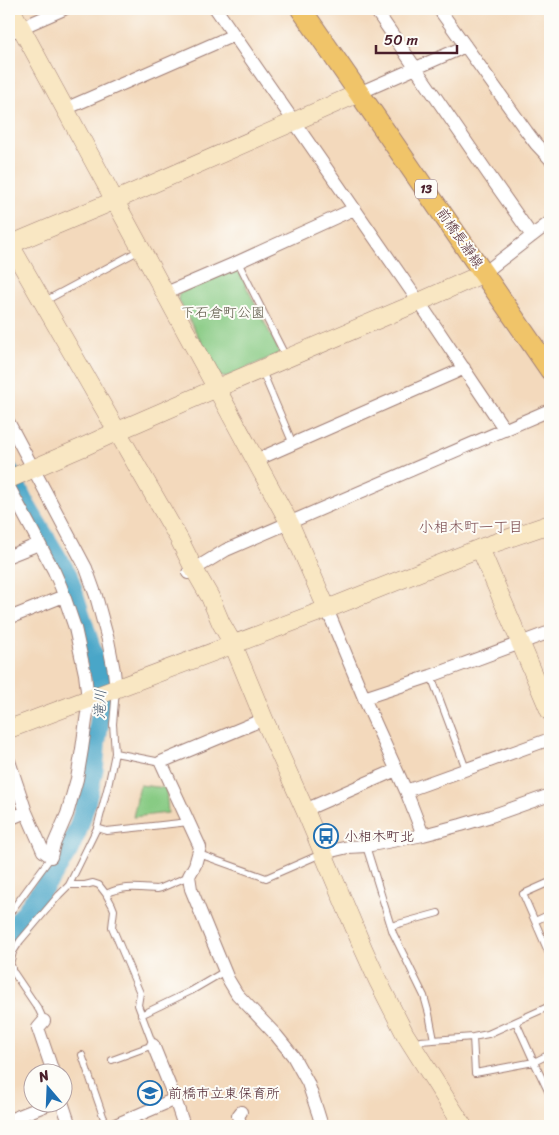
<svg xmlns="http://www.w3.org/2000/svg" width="559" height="1135" viewBox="0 0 559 1135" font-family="Sriracha,'Klee One',sans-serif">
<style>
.green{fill:#88cb84;stroke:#697558}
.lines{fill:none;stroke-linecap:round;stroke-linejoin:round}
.river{stroke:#49a6c8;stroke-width:20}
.lane-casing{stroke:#9e7c74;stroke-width:8}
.street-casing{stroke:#9e7c74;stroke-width:14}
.secondary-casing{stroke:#9e7c74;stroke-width:19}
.primary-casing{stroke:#9e7c74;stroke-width:22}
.lane{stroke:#fff;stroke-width:6}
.street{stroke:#fff;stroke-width:12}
.secondary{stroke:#f9e7c3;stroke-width:18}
.primary{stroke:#f0c469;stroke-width:20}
.labels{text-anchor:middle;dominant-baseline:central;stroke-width:4;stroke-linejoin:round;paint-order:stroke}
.shield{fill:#fdfcf7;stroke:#806168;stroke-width:1}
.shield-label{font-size:12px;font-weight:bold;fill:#4a1f2b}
.street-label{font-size:14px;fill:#4a1f2b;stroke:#fdfcf7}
.park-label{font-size:14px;fill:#605b4a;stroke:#fdfcf7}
.poi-label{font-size:14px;fill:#4a1f2b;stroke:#fdfcf7;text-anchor:start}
.neighbourhood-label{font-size:15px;fill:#7a4a4e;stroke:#fdfcf7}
.water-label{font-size:15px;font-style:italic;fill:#4a5c72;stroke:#fdfcf7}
</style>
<rect width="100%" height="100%" fill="#fdfcf7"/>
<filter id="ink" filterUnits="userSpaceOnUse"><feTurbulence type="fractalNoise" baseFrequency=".02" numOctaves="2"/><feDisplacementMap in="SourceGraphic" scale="10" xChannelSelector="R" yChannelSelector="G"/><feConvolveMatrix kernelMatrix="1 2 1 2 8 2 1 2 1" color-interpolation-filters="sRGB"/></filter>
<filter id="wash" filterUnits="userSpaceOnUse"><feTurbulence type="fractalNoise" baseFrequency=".0096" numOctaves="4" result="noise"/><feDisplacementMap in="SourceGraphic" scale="20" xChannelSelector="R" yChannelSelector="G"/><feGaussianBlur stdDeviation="1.12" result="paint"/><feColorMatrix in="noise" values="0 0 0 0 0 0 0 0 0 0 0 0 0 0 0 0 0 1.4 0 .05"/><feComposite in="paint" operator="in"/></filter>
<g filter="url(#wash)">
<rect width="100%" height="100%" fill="#f3d9bc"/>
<path class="green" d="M233,270L239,272L279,351L278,354L226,377H220L178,299L179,293Z
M140,785L166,788L168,813L133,817Z"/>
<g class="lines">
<path class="river" d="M9,471L26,506L68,576L101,679V712L96,742L94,767L86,802L78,829L68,851L54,873L24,914L9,933"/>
</g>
</g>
<g filter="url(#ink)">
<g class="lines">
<defs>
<path id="lane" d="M238,262L286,357
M43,302L140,250
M262,371L293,444
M431,676L466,769
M115,753L161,762
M97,828L107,831L189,822
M366,846L393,933L424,996L429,1014L434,1040
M199,854L266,878L321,854
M550,882L523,894L550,956
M69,885H85L93,883L99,885L106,894L112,905L114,910L112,927L140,993L138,1005L153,1045L112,1060
M106,894C124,885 138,888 157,889L161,888L189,876
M9,914L51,857
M535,921L550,914
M391,926L438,913
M141,1015L191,991L225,971
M44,1021L39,1010L14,973L9,968L13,952L20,941L59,895L69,885L97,828L109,782L115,753L113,724L116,690
M516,1022L534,1062L550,1095
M473,1037L475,1073L534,1062L550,1054
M413,1045L420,1041L473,1037L488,1034L550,1006
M82,1055L103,1116L108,1126"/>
<path id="street" d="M216,9L419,302L505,430
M375,9L489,175L532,236
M439,9L527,132L536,144L550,159
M9,33L64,9
M359,93L457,50L465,45
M65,109L234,35
M484,273L550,222
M166,293L238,262L354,209
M9,423L86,568L96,596L108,640L114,671L116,689
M256,460L456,372L464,368
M9,487L54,571L61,587L75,628L85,674L88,699L87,713L82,749L77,779L67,814L54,844L51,857
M9,556L39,544
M188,573L226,550L550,410
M327,609L364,698L406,791L423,835
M9,618L64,596
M364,698L431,676L550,632
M264,719L161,762L200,847L195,865L189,876L191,889L228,979L237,994L276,1035L293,1056L308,1083L318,1113L322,1126
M9,761L26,812L43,851L51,857
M406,791L550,739
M305,810L396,770
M9,819L26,812
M323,853L348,847L366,846L423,835L461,825L491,816L550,795
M9,970V968
M44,1021L38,1028L53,1072
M153,1045L175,1099L184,1126
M62,1102L70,1126
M241,1112L238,1116L241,1126
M9,1120L54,1102
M113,1126L175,1099"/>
<path id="secondary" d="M11,9L290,524L327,609
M9,243L179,539L194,569L210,597L221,623L233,644L264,719L305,810L363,948L378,981L405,1034L463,1126
M9,245L116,200L359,93
M9,479L81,448L118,431L217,388L419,302L484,273
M480,548L550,712
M9,729L327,609L480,548L550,524"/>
<path id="primary" d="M301,9L550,370"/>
</defs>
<use href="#lane" class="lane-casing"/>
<use href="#street" class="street-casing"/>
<use href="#secondary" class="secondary-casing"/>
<use href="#primary" class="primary-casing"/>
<use href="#lane" class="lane"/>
<use href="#street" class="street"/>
<use href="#secondary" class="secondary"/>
<use href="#primary" class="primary"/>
</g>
</g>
<defs>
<symbol id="bus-ring" viewBox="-11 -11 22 22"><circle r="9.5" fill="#fdfcf7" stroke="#1f6fb2" stroke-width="1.5"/><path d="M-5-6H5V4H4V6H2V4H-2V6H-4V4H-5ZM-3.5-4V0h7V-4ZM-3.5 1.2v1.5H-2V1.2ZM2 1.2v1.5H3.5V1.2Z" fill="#1f6fb2"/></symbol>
<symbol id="school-ring" viewBox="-11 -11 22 22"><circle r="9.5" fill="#fdfcf7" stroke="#1f6fb2" stroke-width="1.5"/><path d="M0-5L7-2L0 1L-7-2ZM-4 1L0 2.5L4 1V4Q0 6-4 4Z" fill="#1f6fb2"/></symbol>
</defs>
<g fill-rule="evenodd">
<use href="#bus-ring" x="312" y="822" width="28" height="28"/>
<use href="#school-ring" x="136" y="1079" width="28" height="28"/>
</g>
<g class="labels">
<rect class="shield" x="415" y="179.5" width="22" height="19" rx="4"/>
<g class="shield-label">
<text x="426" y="189">13</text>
</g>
<g class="street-label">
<text transform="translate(460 238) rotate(55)">前橋長瀞線</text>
</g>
<g class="park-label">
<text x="223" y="312">下石倉町公園</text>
</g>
<g class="poi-label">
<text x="344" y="836">小相木町北</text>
<text x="168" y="1093">前橋市立東保育所</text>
</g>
<g class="neighbourhood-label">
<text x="471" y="527">小相木町一丁目</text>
</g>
<g class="water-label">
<text transform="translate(100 704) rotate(-88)">滝川</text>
</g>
</g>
<rect width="559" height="1135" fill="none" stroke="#fdfcf7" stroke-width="30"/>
<g transform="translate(48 1088) rotate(341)"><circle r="24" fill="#fdfcf7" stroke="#b5a4a5"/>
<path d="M0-4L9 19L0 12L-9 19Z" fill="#1f6fb2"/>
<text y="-8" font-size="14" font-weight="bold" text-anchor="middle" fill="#4a1f2b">N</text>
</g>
<path d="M376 45v8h81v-8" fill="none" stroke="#4a1f2b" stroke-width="2.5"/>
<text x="384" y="45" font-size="15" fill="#4a1f2b" stroke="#fdfcf7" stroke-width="4" paint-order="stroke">50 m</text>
</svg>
